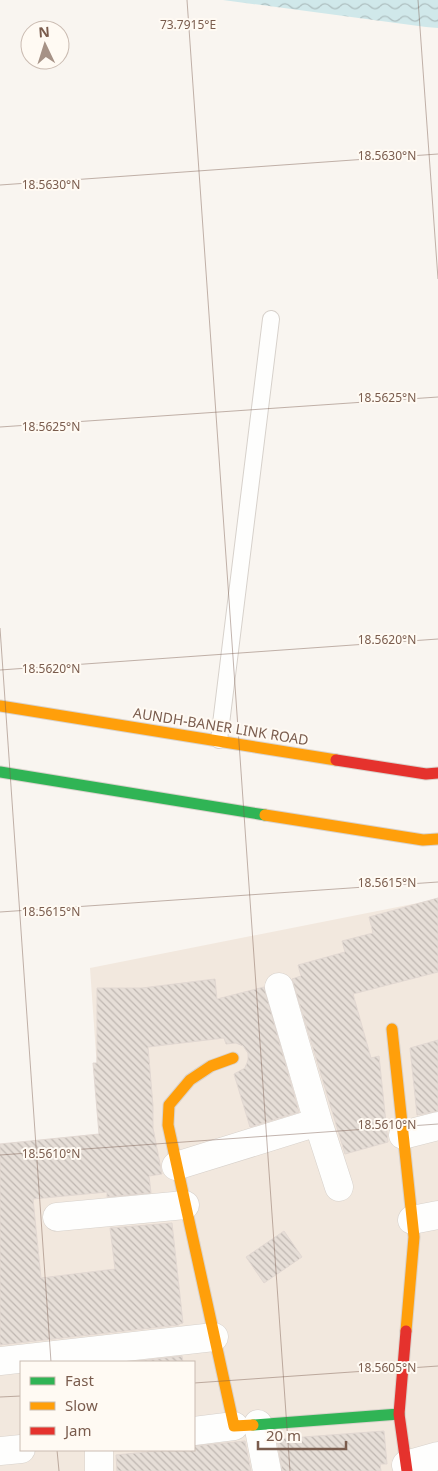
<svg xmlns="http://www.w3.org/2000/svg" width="438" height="1471" viewBox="0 0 438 1471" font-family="'Noto Sans',sans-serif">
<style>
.residential{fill:#f2e8de;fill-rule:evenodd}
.water{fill:url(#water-waves)}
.building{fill:url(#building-back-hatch);stroke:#e2d8d2}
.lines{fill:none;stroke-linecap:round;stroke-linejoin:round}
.lane-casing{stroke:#d7d1cb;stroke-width:18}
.street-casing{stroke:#d7d1cb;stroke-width:29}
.fast-casing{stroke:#d9d2cb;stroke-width:13}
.slow-casing{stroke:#d9d2cb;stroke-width:13}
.jam-casing{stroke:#d9d2cb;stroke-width:13}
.lane{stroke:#fefefd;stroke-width:16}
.street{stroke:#fefefd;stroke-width:28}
.fast{stroke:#30b455;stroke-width:11}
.slow{stroke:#ff9f0a;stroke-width:11}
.jam{stroke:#e5322d;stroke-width:11}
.ticks{fill:none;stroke:#7a5c4d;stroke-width:1;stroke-opacity:0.45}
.labels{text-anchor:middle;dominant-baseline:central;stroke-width:4;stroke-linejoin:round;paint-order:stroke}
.street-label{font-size:14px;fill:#7a5c4d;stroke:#fffaf3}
.ticks-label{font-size:12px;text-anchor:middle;fill:#7a5c4d;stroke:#fffaf3;stroke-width:4;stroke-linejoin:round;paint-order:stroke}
</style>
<defs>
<pattern id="water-waves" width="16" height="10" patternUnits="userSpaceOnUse" patternTransform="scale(1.25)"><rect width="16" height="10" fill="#d0e8ea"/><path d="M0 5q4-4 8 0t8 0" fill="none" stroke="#aebfc0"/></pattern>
<pattern id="building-back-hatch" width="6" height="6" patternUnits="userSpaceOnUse" patternTransform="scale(1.25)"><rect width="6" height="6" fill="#e6ded7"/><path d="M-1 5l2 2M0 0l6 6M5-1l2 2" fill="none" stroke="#bfb7b1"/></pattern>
</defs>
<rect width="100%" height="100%" fill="#f9f5f0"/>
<path class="residential" d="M438,899V1444L418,1471H0V1156L102,1140L90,968ZM21,1362H194V1450H21Z"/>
<path class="water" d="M223,0H438V28L426,27Z"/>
<path class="building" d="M438,898V972L353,994L371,1058L379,1056L388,1142L345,1154L292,979L301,976L298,965L345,952L342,941L373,933L369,917Z
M215,979L217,999L264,987L299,1112L250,1127L234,1074L245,1068L248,1060V1053L243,1046L236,1043L226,1044L224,1038L148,1047L153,1106V1128L162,1174L149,1176L151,1193L107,1197V1192L33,1199L41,1278L115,1269L110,1228L172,1223L183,1323L179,1324V1325L0,1345V1144L99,1134L93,1063H97V988H142Z
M438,1040V1111L417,1115L410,1048Z
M284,1231L302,1257L264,1283L246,1257Z
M182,1356L183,1362H129Z
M384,1431L387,1464H380L381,1471H282L277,1439Z
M245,1441L251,1471H117L116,1455L165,1450H194V1446Z"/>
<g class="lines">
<defs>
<path id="lane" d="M219,740L271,319"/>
<path id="street" d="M318,1122L339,1187
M403,1135L438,1126
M176,1166L318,1122L279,987
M57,1217L185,1205
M412,1220L438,1215
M0,1361L214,1337
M258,1424L267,1471
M194,1431L234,1426
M99,1450V1471
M0,1451L21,1449
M406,1465L438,1456"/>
<path id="fast" d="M0,772L265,815
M253,1425L399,1414"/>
<path id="slow" d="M0,706L336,760
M265,815L423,840L438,839
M392,1029L414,1237L406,1331
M233,1058L211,1066L190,1080L169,1105L168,1125L234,1426L253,1425"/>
<path id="jam" d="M336,760L426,774L438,773
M406,1331L399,1414L407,1471"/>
</defs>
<use href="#lane" class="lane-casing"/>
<use href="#street" class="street-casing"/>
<use href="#fast" class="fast-casing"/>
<use href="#slow" class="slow-casing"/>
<use href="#jam" class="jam-casing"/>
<use href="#lane" class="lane"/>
<use href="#street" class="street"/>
<use href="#fast" class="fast"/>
<use href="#slow" class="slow"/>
<use href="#jam" class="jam"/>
</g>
<path class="ticks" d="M187,0L290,1471M418,0L438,279M0,185L438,154M0,427L438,397M0,628L51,1362M0,670L438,639M0,912L438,882M0,1155L438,1124M194,1383L438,1366M0,1397L21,1396M57,1450L59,1471"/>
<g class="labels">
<g class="street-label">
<text transform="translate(221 726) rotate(9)">AUNDH-BANER LINK ROAD</text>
</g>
</g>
<g class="ticks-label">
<text x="188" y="29">73.7915°E</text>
<text x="387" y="160">18.5630°N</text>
<text x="51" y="189">18.5630°N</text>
<text x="387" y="402">18.5625°N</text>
<text x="51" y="431">18.5625°N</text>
<text x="387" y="644">18.5620°N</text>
<text x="51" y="673">18.5620°N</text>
<text x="387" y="887">18.5615°N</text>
<text x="51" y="916">18.5615°N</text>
<text x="387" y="1129">18.5610°N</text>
<text x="51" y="1158">18.5610°N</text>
<text x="387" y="1372">18.5605°N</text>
</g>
<rect x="20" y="1361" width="175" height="90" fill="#fffaf3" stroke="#cabbb1"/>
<rect x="30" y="1377" width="25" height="8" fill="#30b455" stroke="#cabbb1"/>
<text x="65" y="1386" font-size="15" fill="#7a5c4d">Fast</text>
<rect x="30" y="1402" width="25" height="8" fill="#ff9f0a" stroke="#cabbb1"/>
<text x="65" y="1411" font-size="15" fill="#7a5c4d">Slow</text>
<rect x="30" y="1427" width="25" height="8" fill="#e5322d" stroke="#cabbb1"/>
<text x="65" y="1436" font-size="15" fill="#7a5c4d">Jam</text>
<g transform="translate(45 45) rotate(356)"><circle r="24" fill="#fffaf3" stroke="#cabbb1"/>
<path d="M0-4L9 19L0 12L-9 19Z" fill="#a69286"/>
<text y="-8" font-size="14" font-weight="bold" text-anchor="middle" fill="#7a5c4d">N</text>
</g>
<path d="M258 1441v8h88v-8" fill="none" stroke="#7a5c4d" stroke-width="2.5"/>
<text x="266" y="1441" font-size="15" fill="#7a5c4d" stroke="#fffaf3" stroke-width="4" paint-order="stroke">20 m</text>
</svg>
